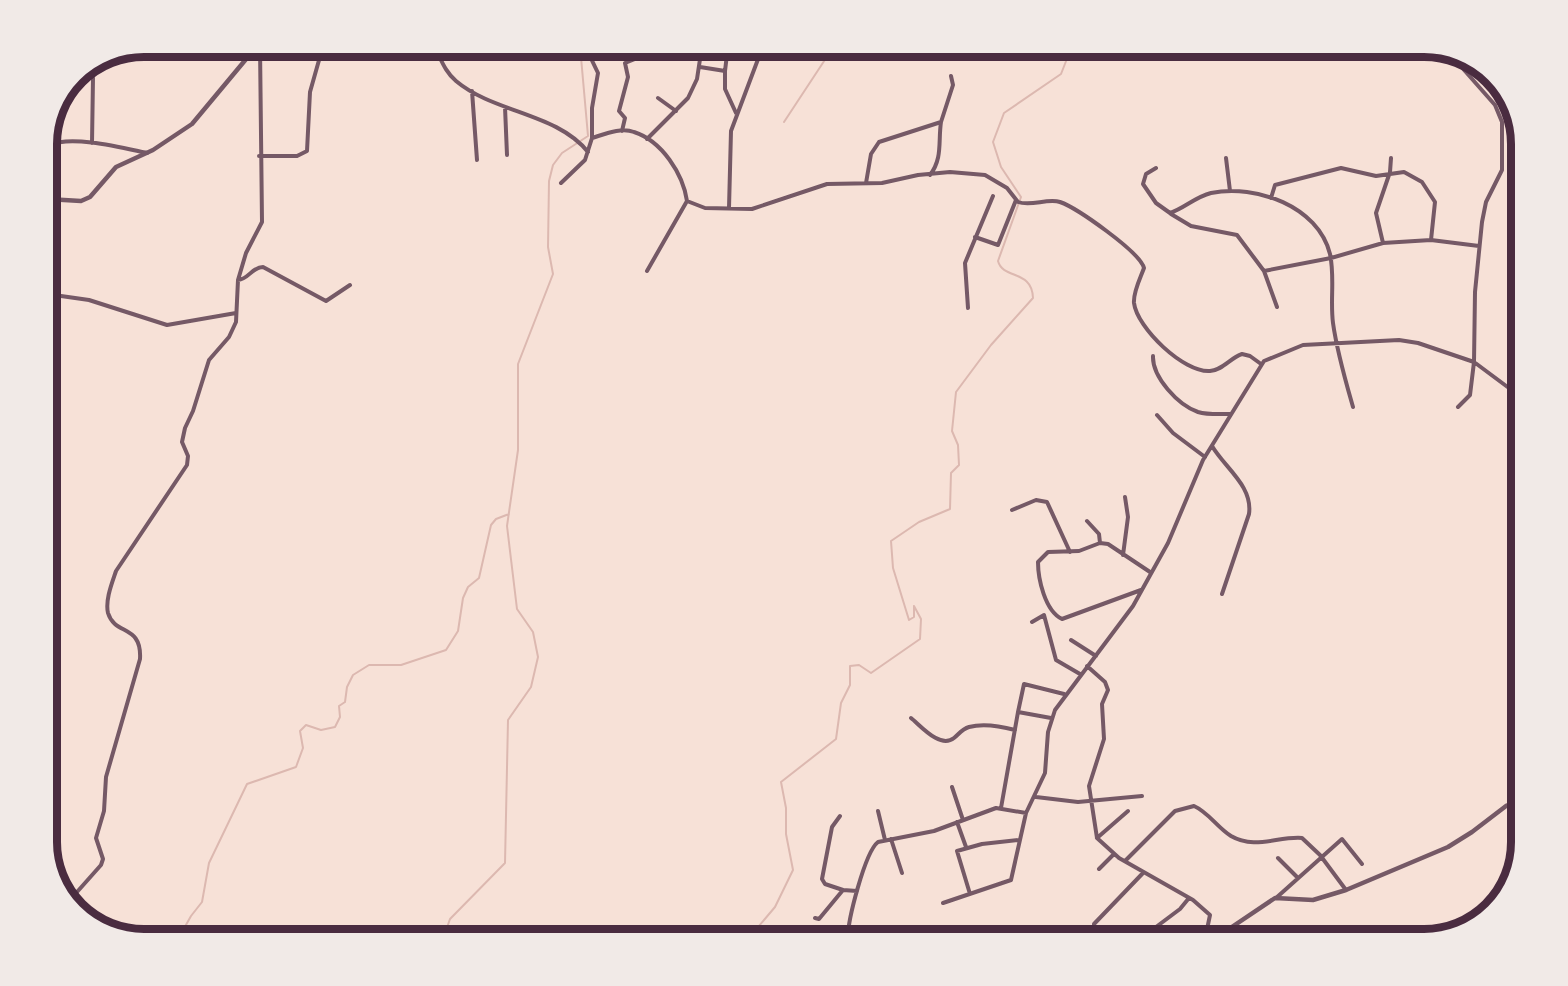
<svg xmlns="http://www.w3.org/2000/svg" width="1568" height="986" viewBox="0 0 1568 986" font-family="Figtree,sans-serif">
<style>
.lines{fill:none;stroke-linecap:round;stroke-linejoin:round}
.stream{stroke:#dcb8b0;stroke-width:2}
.minor{stroke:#755966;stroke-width:4}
.tertiary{stroke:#755966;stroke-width:4.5}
.rim{fill:none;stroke:#4a2c40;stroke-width:8}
</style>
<rect width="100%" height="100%" fill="#f7e1d7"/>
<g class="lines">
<path class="stream" d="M784,122L834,46
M178,939L191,916L202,902L209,863L247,784L296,767L303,748L300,731L306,725L321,730L335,727L340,717L339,706L345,702L347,687L353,675L369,665H401L446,650L458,631L463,598L468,587L479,578L491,525L496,519L509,514
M443,939L450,919L505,863L508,720L531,687L538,657L533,632L517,609L507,526L518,450V364L553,274L548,247L549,181L553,165L562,153L588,136L580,46
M748,939L775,907L793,870L786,834V808L781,782L836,739L841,703L850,685V666L859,665L871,673L920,639L921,619L914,606V617L909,620L893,568L891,541L919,522L950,509L951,473L959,465L958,445L952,431L956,392L991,345L1033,298C1032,269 1003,280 998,261L1021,197L1001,167L993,142L1004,113L1061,74L1072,46
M1395,939L1404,934L1431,938"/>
<path class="minor" d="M434,46C441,59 445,72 456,81C494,113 557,113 588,152
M585,46L598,73L592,108V138
M686,46L701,53
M700,67L725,71V89L736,113
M725,71L728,46
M472,91L477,160
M658,98L676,111
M505,107L507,155
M622,131L625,118L619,111L628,77L625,63L645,55L654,58L664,46
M647,139L688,98L697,79L702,46
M92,143L93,78
M47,153L50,145C72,135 123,148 147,153
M259,156H297L307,151L310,92L323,46
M1226,158L1230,191
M1156,168L1146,174L1143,184L1156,203L1170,213C1185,208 1195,197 1211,193C1256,184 1318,206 1330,254C1335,277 1330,300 1333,323C1337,352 1345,379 1353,407
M930,175C943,158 938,141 941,122
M561,183L585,160L592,138C605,134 621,127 634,132C662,141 683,174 687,201L705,208L752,209L827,184L882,183L918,175L950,172L985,175L1007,188L1018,202C1031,207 1047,198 1060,202C1077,208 1140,252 1144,268C1140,279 1133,292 1134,303C1137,328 1184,373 1210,371C1223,370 1230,358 1242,354L1250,356L1261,364
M866,183L871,154L879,142L941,122L953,85L951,76
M1271,198L1275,185L1341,168L1376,176L1404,172L1422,182L1435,202L1431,240
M729,208L731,131L763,46
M1171,214L1191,226L1237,235L1264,271L1331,258L1383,243L1431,240L1479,246
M975,237L998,245L1016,200
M1383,243L1376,213L1390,172L1391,158
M647,271L687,201
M1264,271L1277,307
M238,280C249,279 252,267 263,267L326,301L350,285
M47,294L89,300L167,325L236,313
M968,308L965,263L993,196
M1153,356C1152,377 1178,405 1198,412C1208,415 1220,414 1230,414
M1474,362L1521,397
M1458,407L1470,395L1474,362
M1157,415L1173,433L1205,457
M1212,446C1225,468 1253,486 1249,514L1222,594
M1012,510L1036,500L1047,502L1070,552
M1087,521L1099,534L1100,543
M1123,555L1128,517L1125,497
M1141,590L1062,619C1045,611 1038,579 1038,562L1048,552L1079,551L1100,543L1108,544L1150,572
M1032,622L1044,615L1056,660L1080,674
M1071,640L1096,656
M1087,666L1105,682L1108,690L1102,704L1104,739L1089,786L1097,838L1119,858L1193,900L1210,915L1205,939
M1018,712L1024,684L1064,694
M911,718C921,726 940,749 954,738C959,734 962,729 969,727C984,723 1000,726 1015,730
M952,787L963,820
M1036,797L1078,802L1142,796
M1001,808L1018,712L1051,718
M878,811L885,840
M840,816L832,827L822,879L825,884L843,890
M957,822L966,847
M1097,838L1128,811
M891,839L902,873
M1278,858L1297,877
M1125,861L1175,811L1194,806C1208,812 1218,828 1231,836C1255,850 1278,836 1302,838L1320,855L1346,890
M1099,869L1114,854
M970,894L957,851L982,844L1019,840
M1276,898L1342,839L1362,864
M69,901L101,865L103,859L96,838L104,811L106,777L140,659C142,624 115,636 108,613C105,600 112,583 116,571L187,465L188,456L182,442L185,428L193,411L209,360L229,337L236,322L238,280L246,253L262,222L260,46
M943,903L1011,880L1026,813
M815,918L819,919L843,890L857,891
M848,939C847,922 865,852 878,842L934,831L996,808L1026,813L1045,773L1048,732L1055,710L1133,606L1168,543L1203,460L1264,361L1303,345L1399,340L1418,343L1474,362L1475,292L1482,222L1486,202L1502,170V122L1495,105L1450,54
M1105,939L1094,929V924L1143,873
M1140,939L1180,909L1189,898"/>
<path class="tertiary" d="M47,199L81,201L90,197L116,167L153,150L192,124L257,46
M1214,939L1275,898L1313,900L1346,890L1448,847L1472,832L1506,806L1521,801"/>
</g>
<path d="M0 0H1568V986H0ZM144 57H1424A87 87 0 0 1 1511 144V842A87 87 0 0 1 1424 929H144A87 87 0 0 1 57 842V144A87 87 0 0 1 144 57Z" fill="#f1eae7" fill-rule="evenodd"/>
<path class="rim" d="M144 57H1424A87 87 0 0 1 1511 144V842A87 87 0 0 1 1424 929H144A87 87 0 0 1 57 842V144A87 87 0 0 1 144 57Z"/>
</svg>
